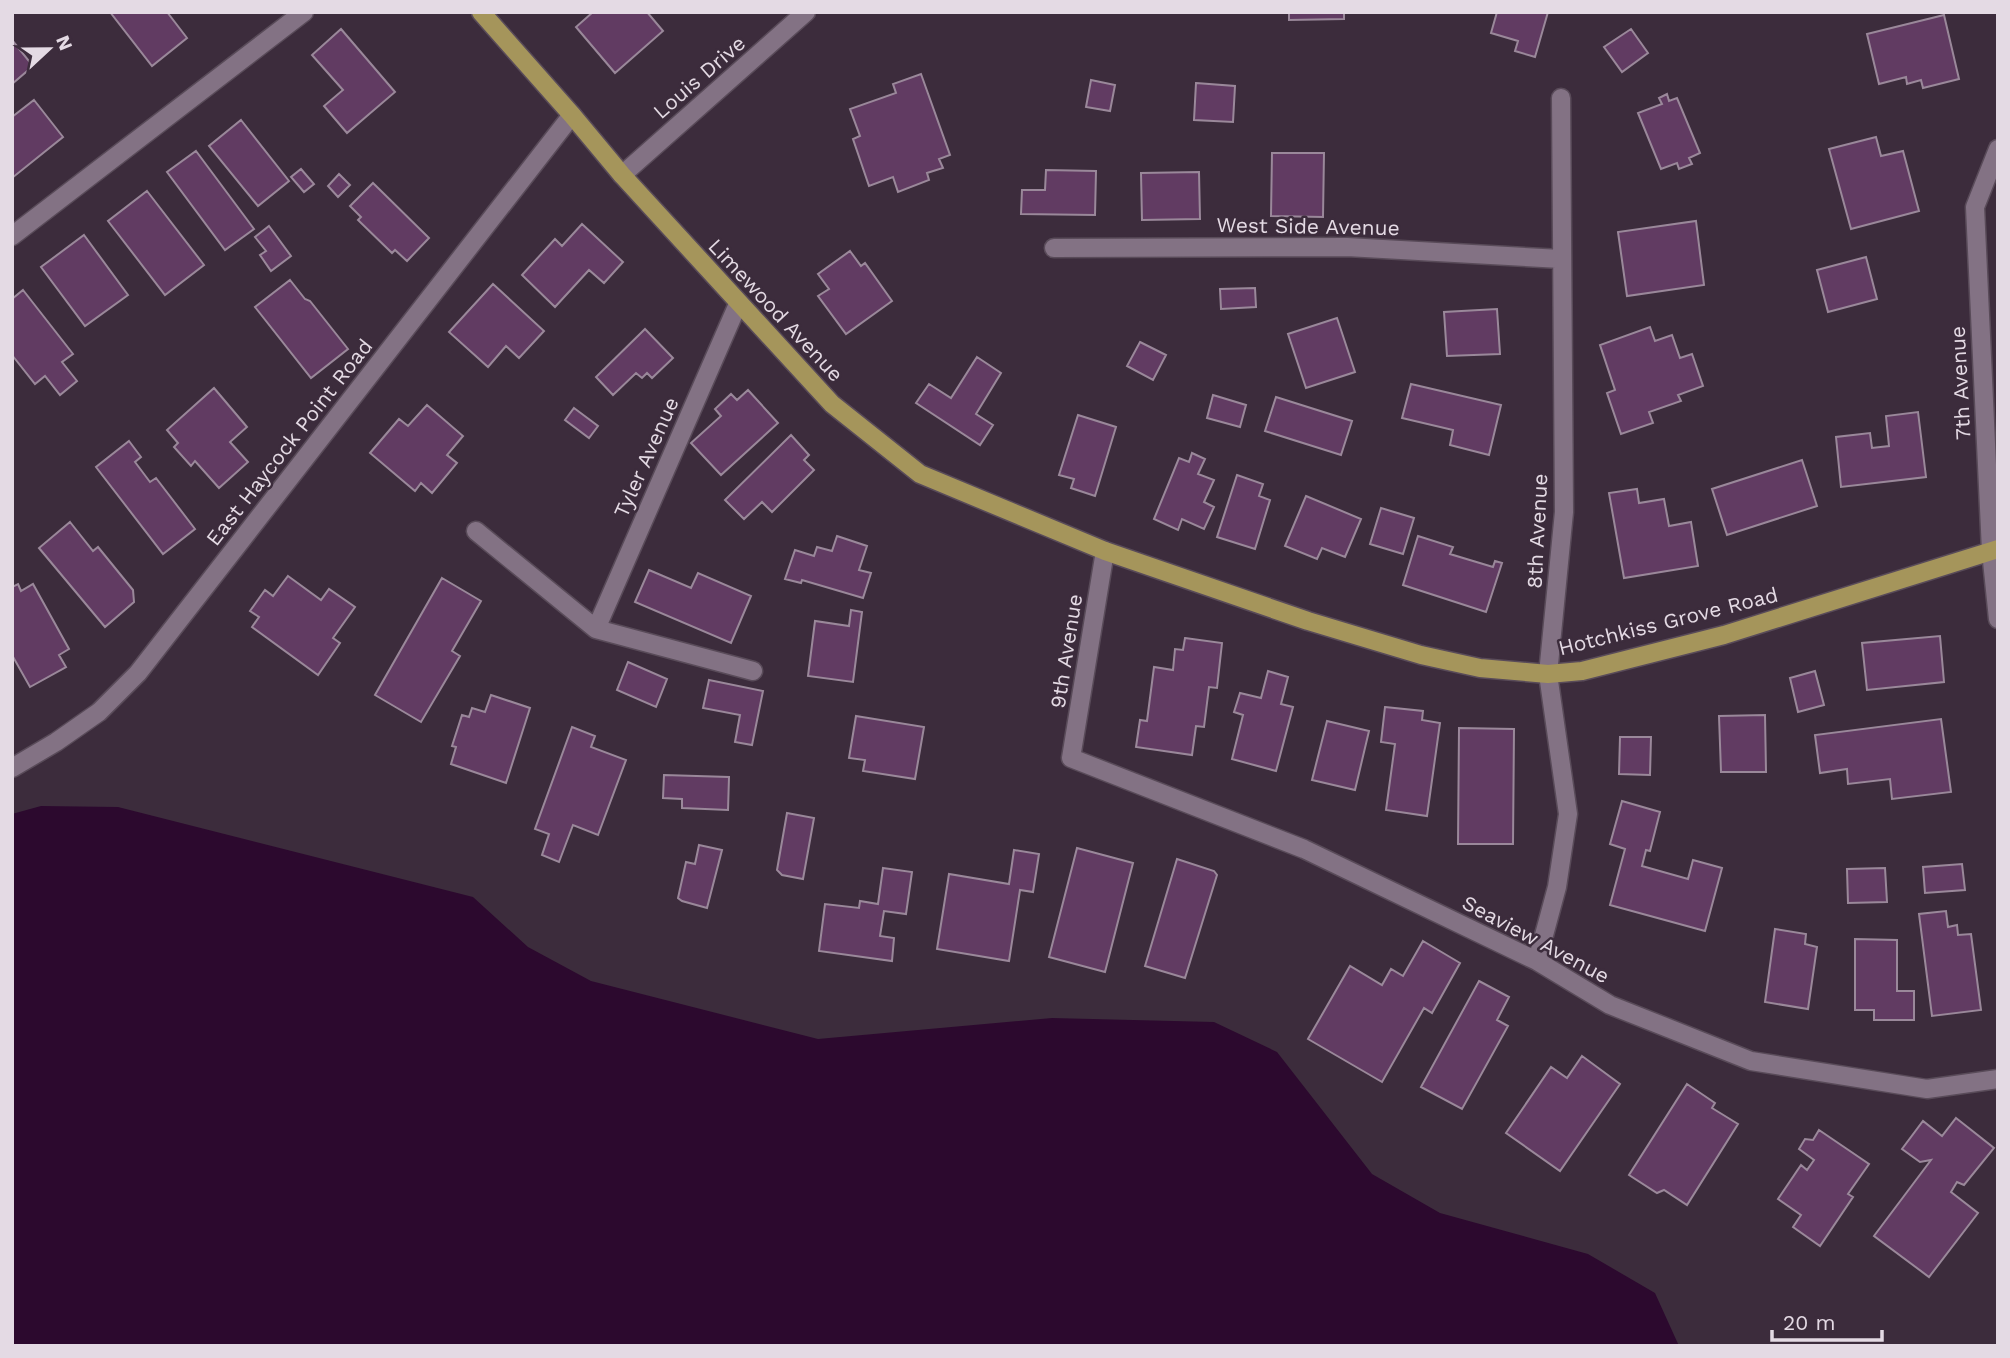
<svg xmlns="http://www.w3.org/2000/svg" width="2010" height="1358" viewBox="0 0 2010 1358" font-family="'Work Sans',sans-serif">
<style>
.water{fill:#2c092e}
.building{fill:#613b62;stroke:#9a889a;stroke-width:2}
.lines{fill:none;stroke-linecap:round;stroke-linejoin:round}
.minor-casing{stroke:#594b59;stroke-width:21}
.major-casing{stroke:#594b59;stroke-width:21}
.minor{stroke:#837284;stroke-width:18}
.major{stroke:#a5955b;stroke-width:18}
.labels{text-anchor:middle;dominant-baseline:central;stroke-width:5;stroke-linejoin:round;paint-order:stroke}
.street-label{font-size:21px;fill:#e4dae4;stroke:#3c2c3c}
</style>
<rect width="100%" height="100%" fill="#3c2c3c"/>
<path class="water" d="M41,806L118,807L473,897L528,947L591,981L818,1039L1052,1018L1214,1022L1277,1052L1372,1174L1440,1213L1588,1254L1655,1293L1679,1346H12V814Z"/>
<path class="building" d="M110,12H167L187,38L152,66Z
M593,12H647L663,31L615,73L576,27Z
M1289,12H1344V19L1289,20Z
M1497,12H1548L1535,57L1515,51L1518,41L1491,33Z
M1944,15L1959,79L1923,88L1921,80L1907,84L1906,77L1879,84L1867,34Z
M341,29L395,92L347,133L324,106L343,90L312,55Z
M1631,29L1648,53L1622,72L1604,47Z
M12,40L33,66L12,84Z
M921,74L950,155L939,159L943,168L927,173L929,180L898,192L893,177L869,186L853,139L860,136L850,109L896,93L893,84Z
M1091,80L1115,85L1110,111L1086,107Z
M1196,83L1235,86L1233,122L1194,120Z
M1667,94L1669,101L1677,98L1700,153L1689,158L1692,164L1679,169L1677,163L1661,169L1638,113L1662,104L1659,98Z
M34,100L63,137L12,178V117Z
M241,120L289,181L258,206L209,146Z
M1876,137L1881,156L1903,151L1919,211L1851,229L1829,149Z
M196,151L254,229L225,250L167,172Z
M1272,153H1324L1323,217L1271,216Z
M301,169L314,184L304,192L291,177Z
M1046,170L1096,171L1095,215L1021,214L1022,190H1045Z
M1199,172L1200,219L1142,220L1141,173Z
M339,174L350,185L338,197L328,186Z
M373,183L429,238L407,261L395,250L392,253L358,220L361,217L350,206Z
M147,191L204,265L165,295L108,221Z
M1696,221L1704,285L1627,296L1618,232Z
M582,224L623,262L604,283L589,270L555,307L522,275L555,239L562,246Z
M269,226L291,256L271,271L260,255L266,251L255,237Z
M84,235L128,295L85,326L41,267Z
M850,251L861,266L865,263L892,301L846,334L818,296L829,289L818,274Z
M1866,257L1877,299L1828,312L1817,270Z
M290,280L305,299L310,301L348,349L311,378L255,307Z
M493,284L544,331L519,358L506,346L488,367L449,332Z
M1255,288L1256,307L1221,309L1220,289Z
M23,290L73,354L62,362L77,381L60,395L45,376L35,384L12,355V299Z
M1497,309L1500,354L1447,356L1444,312Z
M1337,318L1355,372L1306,388L1288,334Z
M1650,327L1655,341L1672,335L1680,358L1692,354L1703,386L1678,395L1681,401L1649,412L1653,423L1621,434L1607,393L1615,390L1600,345Z
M645,329L673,358L652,378L647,373L642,378L636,373L613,395L596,377Z
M1140,342L1166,355L1153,380L1127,366Z
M977,357L1001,373L976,414L993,425L980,445L916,403L929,384L951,398Z
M1411,384L1501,405L1489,455L1450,445L1453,430L1402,418Z
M214,388L247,427L230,442L248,462L219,488L195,461L191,466L174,447L178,443L167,430Z
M748,390L778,423L721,475L691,443L721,416L715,409L731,394L737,400Z
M1213,395L1246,405L1240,427L1207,418Z
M1276,397L1352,421L1341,455L1265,431Z
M427,405L463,436L447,455L457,463L432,493L421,483L415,491L370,453L399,419L408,426Z
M574,408L598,426L589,438L565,420Z
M1918,412L1926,477L1841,487L1836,437L1870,433L1872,448L1889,446L1886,416Z
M1078,415L1116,427L1095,496L1071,488L1074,479L1059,475Z
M791,435L809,455L804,460L814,470L772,512L762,502L744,519L725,500Z
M129,441L141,457L135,462L150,482L156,478L195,529L163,554L96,467Z
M1192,453L1205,459L1198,474L1214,480L1204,502L1214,507L1204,529L1182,519L1178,530L1154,519L1179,458L1189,462Z
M1802,460L1817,506L1727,535L1712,489Z
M1237,475L1263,484L1259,496L1270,500L1255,549L1217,537Z
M1637,489L1639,503L1664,499L1669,526L1691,522L1698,566L1624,578L1609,493Z
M1306,496L1361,519L1345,557L1322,548L1317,559L1285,546Z
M1381,508L1414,518L1403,554L1370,544Z
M70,522L93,551L98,547L133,590L134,602L105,627L39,548Z
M837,536L867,546L859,570L871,573L863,598L802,580L801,583L785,579L795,550L814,556L817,547L832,551Z
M1418,536L1453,547L1450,554L1493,567L1495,561L1502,563L1486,612L1403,585Z
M649,570L691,588L698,573L751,596L731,643L635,602Z
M288,576L321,600L329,589L355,607L333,638L340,643L318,675L252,627L259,617L250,611L265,590L273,596Z
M442,578L481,601L452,651L460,656L421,722L375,695Z
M18,584L21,591L33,584L69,649L59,655L66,667L30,687L12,655V587Z
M851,610L862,612L853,682L808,676L815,621L849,626Z
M1940,636L1944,682L1867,690L1862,643Z
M1185,638L1222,643L1217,688L1209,687L1204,727L1196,726L1192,755L1136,747L1140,720L1147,721L1154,667L1173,670L1175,649L1183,650Z
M628,662L667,679L656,707L617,690Z
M1268,671L1288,677L1281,704L1293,707L1276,771L1232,759L1243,715L1234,712L1240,693L1261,698Z
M1815,671L1824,705L1798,712L1790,678Z
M709,680L763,691L752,745L735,742L740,715L703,708Z
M491,695L530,708L506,783L451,764L456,747L452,746L462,715L469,717L472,708L485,712Z
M1385,707L1423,711L1422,720L1440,723L1427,816L1386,810L1395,744L1381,742Z
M1765,715L1766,772H1721L1719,716Z
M856,716L924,727L915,779L863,771L865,760L849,758Z
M1941,719L1951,792L1892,799L1890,779L1848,784L1847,769L1820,773L1815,735Z
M1327,721L1369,731L1355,790L1312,780Z
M572,727L595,736L591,747L626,760L598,835L573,825L559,862L542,855L549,834L535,829Z
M1459,728L1514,729L1513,844H1458Z
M1620,737H1651L1650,775L1619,774Z
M664,775L729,777L728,810L682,808V799L663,798Z
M1622,801L1660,812L1650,851L1646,850L1642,866L1688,879L1693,860L1722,868L1705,931L1610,905L1625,849L1610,844Z
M787,813L814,818L803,879L782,875L777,870Z
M699,845L722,850L707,908L682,901L678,898L686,862L695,864Z
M1077,848L1133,863L1105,972L1049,957Z
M1014,850L1039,854L1033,892L1020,890L1009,961L937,949L949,874L1009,884Z
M1177,859L1214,871L1217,875L1185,978L1145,966Z
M1962,864L1965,890L1925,893L1923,867Z
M883,868L912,872L906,914L884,911L880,936L894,938L892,961L819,951L825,904L859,908L860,901L878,904Z
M1885,868L1887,902L1848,903L1847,869Z
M1946,911L1948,927L1957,925L1958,935L1971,934L1981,1010L1932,1016L1919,914Z
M1775,929L1806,934L1805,944L1817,947L1808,1009L1765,1002Z
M1855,939L1897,940V991H1914V1020H1874V1010H1855Z
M1423,941L1460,963L1432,1013L1424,1008L1382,1082L1308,1039L1350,966L1382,985L1391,969L1403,976Z
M1479,981L1509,997L1497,1020L1508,1026L1462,1109L1421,1087Z
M1582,1056L1620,1084L1560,1171L1506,1133L1551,1067L1567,1078Z
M1687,1084L1715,1103L1712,1108L1738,1124L1687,1205L1664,1190L1657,1193L1629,1175Z
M1956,1118L1994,1148L1964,1185L1957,1182L1951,1192L1978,1213L1929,1277L1874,1236L1931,1160L1920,1162L1902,1149L1923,1121L1942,1136Z
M1819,1130L1869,1164L1848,1194L1853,1197L1820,1246L1793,1227L1801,1215L1778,1199L1801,1165L1807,1170L1814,1160L1799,1149L1805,1139L1813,1140Z"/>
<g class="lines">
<defs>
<path id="minor" d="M1998,149L1975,207L1991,551L1998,619
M622,175L806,12
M12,236L304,12
M1054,248L1347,247L1561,259
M476,531L596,629L753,671
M1105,551L1071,758L1304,849L1537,961L1610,1005L1751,1061L1927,1089L1998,1079
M596,629L738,304
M12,768L56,742L99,712L138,673L572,115
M1537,961L1557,887L1568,814L1548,674L1564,512L1561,98"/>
<path id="major" d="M481,12L572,115L622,175L832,404L920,474L1105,551L1308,621L1421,655L1480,668L1548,674L1582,671L1724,635L1998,549"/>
</defs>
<use href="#minor" class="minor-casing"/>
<use href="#major" class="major-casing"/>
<use href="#minor" class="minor"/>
<use href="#major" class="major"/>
</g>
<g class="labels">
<g class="street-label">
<text transform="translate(699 77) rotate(-41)">Louis Drive</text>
<text transform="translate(1308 226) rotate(1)">West Side Avenue</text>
<text transform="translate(776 310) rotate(47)">Limewood Avenue</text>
<text transform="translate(1960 383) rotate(-93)">7th Avenue</text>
<text transform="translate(289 442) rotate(-52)">East Haycock Point Road</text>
<text transform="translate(646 457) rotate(-66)">Tyler Avenue</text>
<text transform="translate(1537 531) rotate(-87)">8th Avenue</text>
<text transform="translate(1668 621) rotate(-14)">Hotchkiss Grove Road</text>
<text transform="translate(1066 651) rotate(-81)">9th Avenue</text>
<text transform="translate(1536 939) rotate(28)">Seaview Avenue</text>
</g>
</g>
<rect width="2010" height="1358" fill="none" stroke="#e4dae4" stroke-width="28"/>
<g transform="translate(49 49) rotate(68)" stroke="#3c2c3c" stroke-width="5" paint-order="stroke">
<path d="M0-5L12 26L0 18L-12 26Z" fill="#e4dae4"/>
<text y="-10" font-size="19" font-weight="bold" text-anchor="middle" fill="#e4dae4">N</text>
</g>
<path d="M1772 1330v10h110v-10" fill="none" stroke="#e4dae4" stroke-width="3.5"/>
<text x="1783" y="1330" font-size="21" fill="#e4dae4" stroke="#3c2c3c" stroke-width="5" paint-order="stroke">20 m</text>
</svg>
